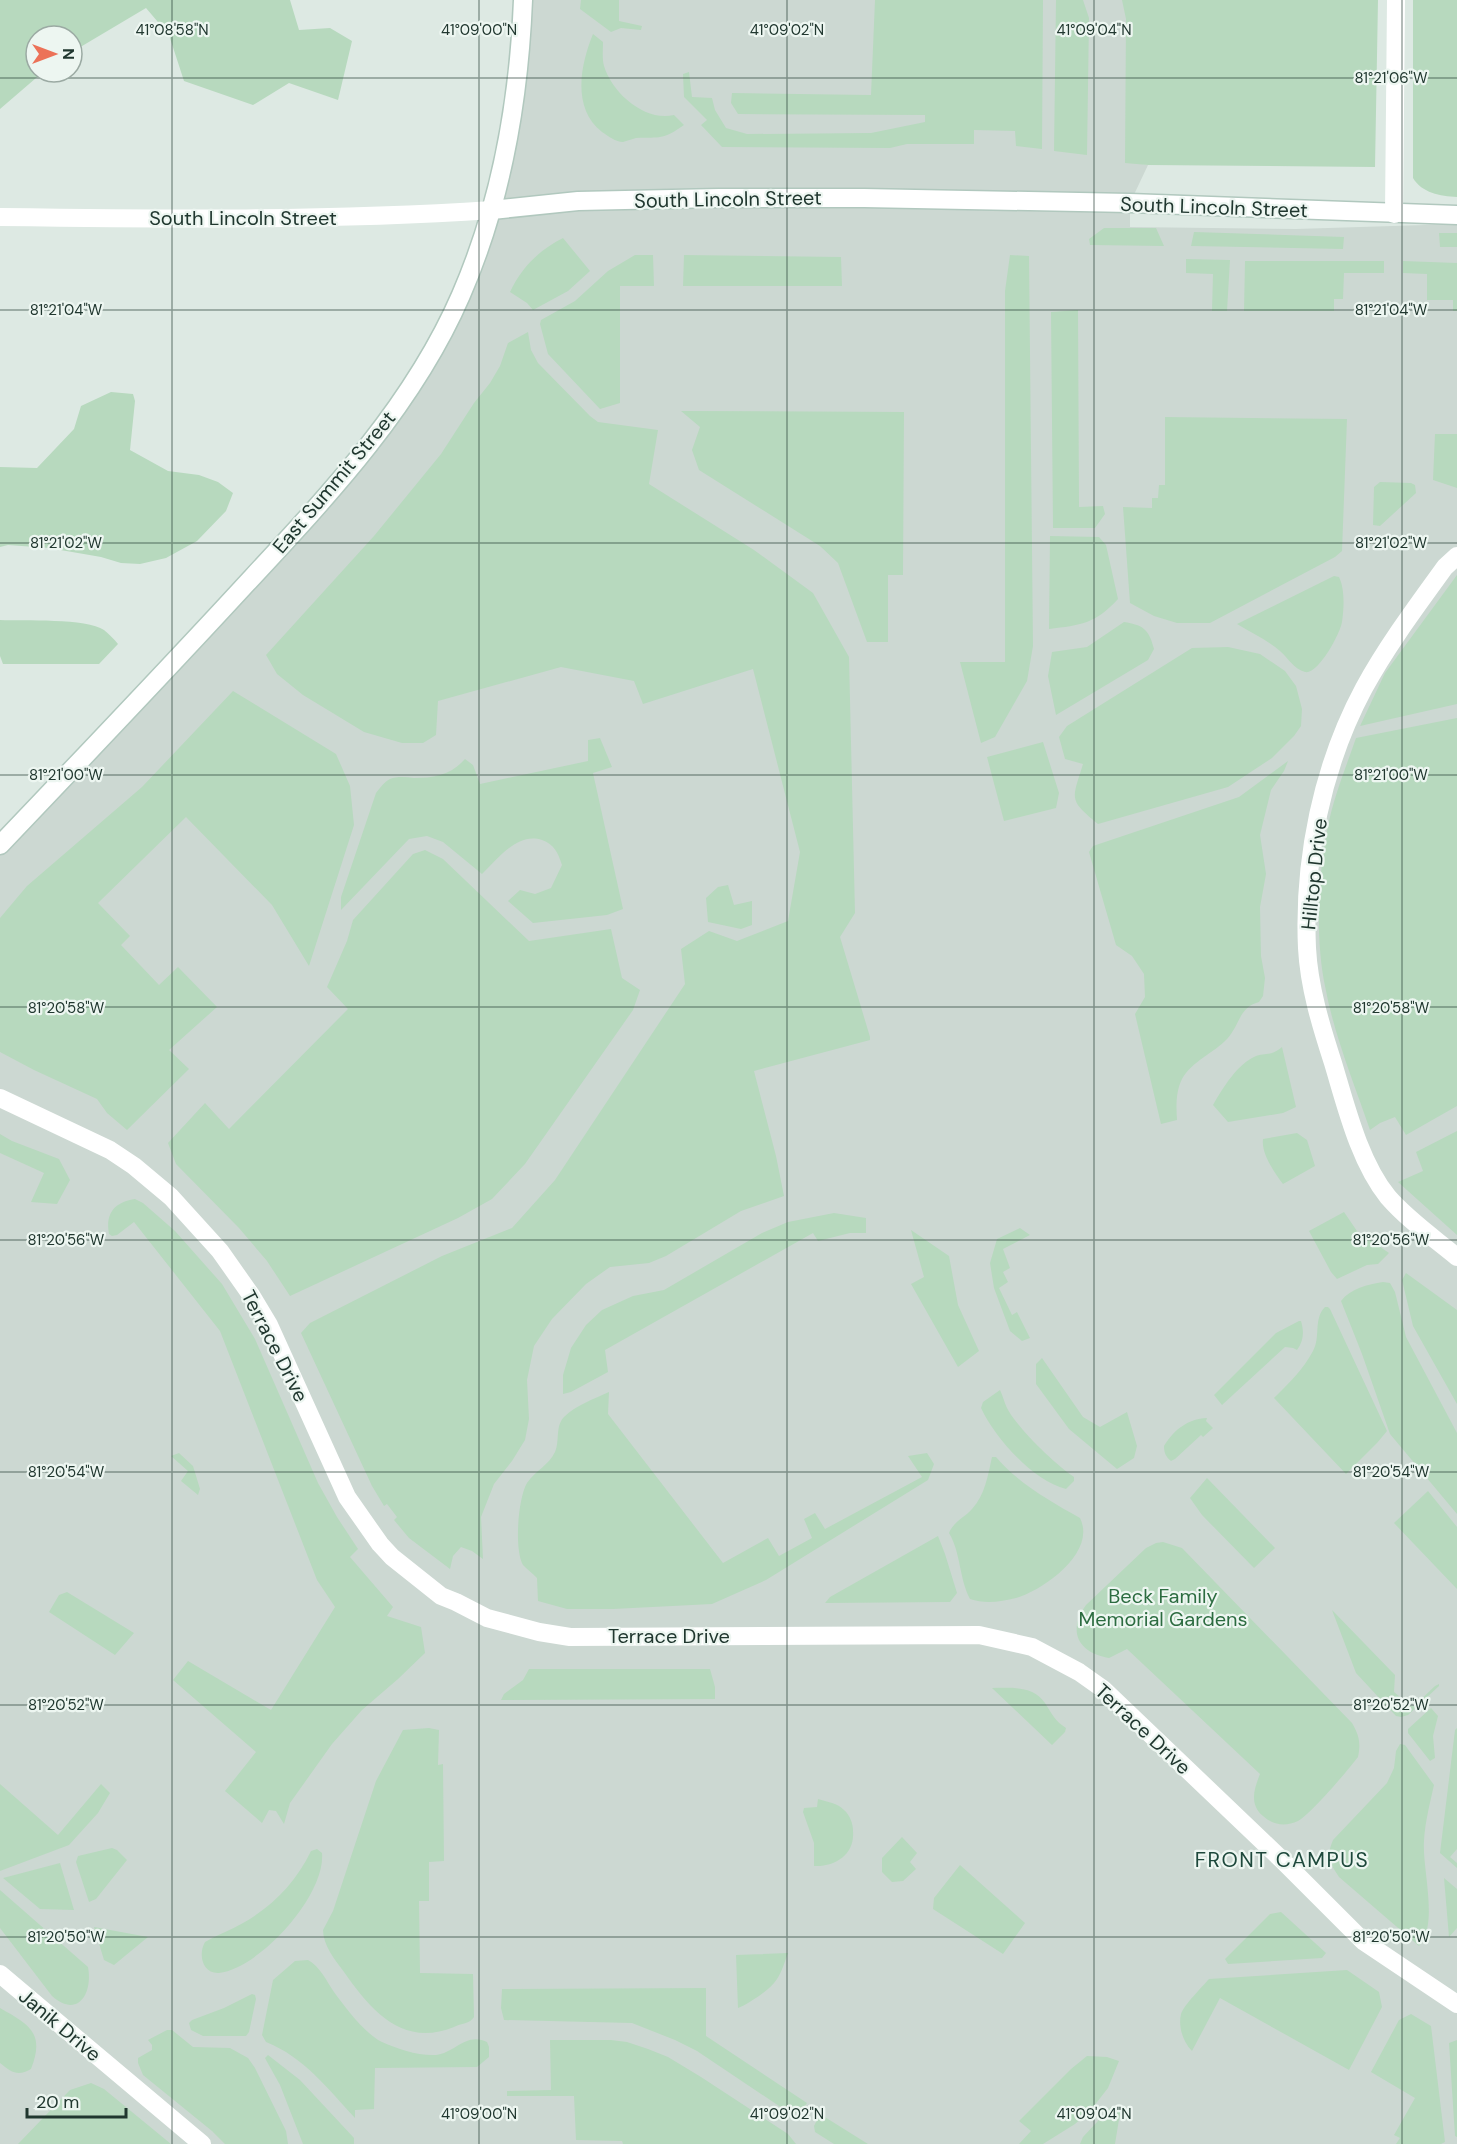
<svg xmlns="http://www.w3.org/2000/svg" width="1457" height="2144" viewBox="0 0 1457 2144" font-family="'DM Sans',sans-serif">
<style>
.built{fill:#ccd8d2}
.green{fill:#b7d9be}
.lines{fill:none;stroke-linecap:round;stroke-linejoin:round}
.secondary-casing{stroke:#b1c8be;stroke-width:21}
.street{stroke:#fff;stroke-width:18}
.secondary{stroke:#fff;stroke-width:18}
.ticks{fill:none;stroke:#20372f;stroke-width:1.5;stroke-opacity:0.45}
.labels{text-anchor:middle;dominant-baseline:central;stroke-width:4.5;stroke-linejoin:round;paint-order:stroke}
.street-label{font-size:20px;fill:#20372f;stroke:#edf6f1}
.park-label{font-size:20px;fill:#2c6c40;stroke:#edf6f1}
.neighbourhood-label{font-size:21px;letter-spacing:1.5px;fill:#1d483b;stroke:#edf6f1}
.ticks-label{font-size:15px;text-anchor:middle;fill:#20372f;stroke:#edf6f1;stroke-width:4.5;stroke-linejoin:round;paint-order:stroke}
</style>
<rect width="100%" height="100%" fill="#dde9e3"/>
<path class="built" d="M523,0H1130L1131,162L1148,165L1130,203V227L1296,229L1457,224V2144H0V845L311,514L425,364L492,210Z"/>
<path class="green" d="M0,0H290L299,30L330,28L352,41L338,100L289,83L253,105L184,81L169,35L146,8L72,52V36H36V72H43L0,109Z
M581,0H619V21L642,26L641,30L621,28L611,32L580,9Z
M875,0H1043L1042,149L1016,146L1015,131L974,130V144H907L890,148L722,147L701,125L707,120L684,97L683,74L689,72L692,97L712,98L715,110L726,128L747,134L871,133L925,122V115L738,114L731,103L732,93L871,95Z
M1056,0H1083L1089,18L1087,155L1054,151Z
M1122,0H1378L1375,167L1148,165L1125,163L1126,19Z
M1413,0H1457V197C1440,196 1422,193 1413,178Z
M593,34L603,42C603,51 602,58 604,66C612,93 645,122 674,115L684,125C663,140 660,137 636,138C632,139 627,141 623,142C616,142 608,136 602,132C572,108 580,66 593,34Z
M1104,228H1156L1164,246L1090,245L1089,239Z
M1194,232L1344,237L1343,249L1191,246Z
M1439,233H1457V247H1440Z
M563,238L590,271L568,291L533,310L527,303L510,292C522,267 538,251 563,238Z
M635,255H653L654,286H620V403L600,409L548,354L540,324L541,320L575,301L608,271Z
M684,255L841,257L842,286H683Z
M1010,255L1029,256L1033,646L1027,681L995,737L981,743L960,662H1005V291Z
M1186,259L1230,260L1227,311H1212L1213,274L1186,273Z
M1245,261H1384V273H1344L1343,299H1334V311H1244Z
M1403,261L1457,263V311H1453V300H1427V274L1403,273Z
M1078,310L1079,507L1103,506L1105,514L1095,528H1053L1051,312Z
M528,332L531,350L538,363L590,416L598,422L658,430L649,484L754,550L813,593L849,657L855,913L840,937L870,1037V1040L754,1071L776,1156L784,1196L741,1211L666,1256L649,1263L610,1267L586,1284L552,1319L534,1346L527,1380L529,1419L525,1440L512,1461L494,1484L481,1517L483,1559L472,1551L461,1547L453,1556L450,1569L409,1538L394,1520L397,1517L387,1504L384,1506L372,1486L301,1333L310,1323L442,1256L512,1228L555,1180L685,984L681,949L709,931L737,941L788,921L800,852L753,669L643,704L634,681L561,667L438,701L436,735L423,743H402L364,732L303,695L277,674L266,655L374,536L441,454L474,403L490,383L500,366L508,343Z
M111,392L133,394L135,401L130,450L168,471L199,475L218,482L233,493L226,511L197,541L166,558L140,564L121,563L101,557L49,548L8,545L0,547V467L37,468L74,429L81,406Z
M681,411L904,412L903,575H888V642H867L838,563L820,546L699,470L692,450L700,427Z
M1165,417L1347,419L1342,551L1335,557L1210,623H1177L1154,616L1130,603L1123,507L1152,508V498H1158L1159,485H1165Z
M1435,434H1457V488L1433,480Z
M1380,482L1411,483L1415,485L1416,493L1380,526L1373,525L1374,487Z
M1050,536L1099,537L1106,545L1118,599C1095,624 1081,625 1049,629Z
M1457,575V704L1360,726L1385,673Z
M1334,576L1339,577C1345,589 1344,609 1342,622C1340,634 1318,675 1305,672C1294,669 1288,658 1280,651C1267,640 1252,633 1237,624Z
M0,620C23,621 87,618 104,630C109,634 114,639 118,644L99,664H3L0,656Z
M1124,622C1143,625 1149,629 1154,649L1148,660L1056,715L1048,676L1052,652L1087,647Z
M1228,647L1260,654L1285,671L1296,686L1302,709L1301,726L1294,736L1272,758L1228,787L1098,824C1068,799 1072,800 1083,764L1065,759L1059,737L1067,726L1192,648Z
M233,691L336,754L350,786L354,825L309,966L272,905L186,817L98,903L130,936L121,945L159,985L178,967L217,1007L169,1050L189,1069L127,1130L107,1113L97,1099L34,1070L0,1052V918L27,886L142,787Z
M1457,718V1106L1406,1135L1395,1117L1380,1123L1370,1130C1354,1083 1334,1035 1325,986C1315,937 1318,874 1328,826C1334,796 1346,767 1356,738Z
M600,738L612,767L593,773L623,909L607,915L533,923L508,901L520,890L535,894L551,888L562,865C558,853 554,844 542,840C517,832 498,859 482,874L443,842L427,836L409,839L341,910V897L376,793C380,788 384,782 390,779C397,776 406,777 414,778C434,778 451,775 465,759L473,765L480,784L588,761V740Z
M1043,742L1059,793L1056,808L1004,821L987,757Z
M1288,761L1284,771L1271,790L1260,835L1266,874L1260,907L1261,956L1265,978L1263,996L1259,1002C1239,1007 1240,1025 1227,1039C1214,1053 1192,1061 1182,1079C1176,1091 1176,1105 1177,1120L1161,1124L1135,1014L1145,997L1144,974L1132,956L1116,945L1089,852L1093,846L1239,797Z
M425,850L443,859L529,941L611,929L622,978L640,990L633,1010L525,1164L492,1199L458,1218L290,1296L267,1261L239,1228L176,1164L168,1143L205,1103L229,1129L348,1009L327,987L347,941L353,920L413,854Z
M728,885L734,905L752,901V925L741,929L708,922L706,898L718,887Z
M1282,1047L1296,1107L1283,1113L1228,1122L1213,1105C1223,1088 1237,1064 1256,1056C1266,1052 1270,1057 1282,1047Z
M1457,1131V1235L1398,1182L1423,1171L1416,1152Z
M1297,1133L1307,1140L1315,1166L1283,1184C1275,1173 1261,1154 1263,1139Z
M0,1134L12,1141L59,1159L70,1180L57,1204L31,1202L44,1173L0,1153Z
M135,1199L143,1203L175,1231L222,1284L255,1339L318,1483L337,1517L358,1549L350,1557L393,1607L387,1616L421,1627L425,1653L398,1679L362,1710L332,1744L290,1803L284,1824L276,1811L269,1810L262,1823L225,1791L256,1752L173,1680L188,1661L271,1710L335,1607L317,1580L220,1331L134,1222L117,1235L112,1236L109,1234C105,1213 115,1202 135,1199Z
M1344,1212L1357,1231L1389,1253L1378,1264L1367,1265L1337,1279L1331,1272L1309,1231Z
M834,1213L866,1218V1233H850L818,1241L813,1233L605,1350L608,1372L571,1392L563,1394V1375L571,1348L586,1325L602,1310L633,1296L664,1290L762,1233L788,1222Z
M1020,1228L1030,1235L1003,1249L1010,1268L1003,1272L1008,1282L999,1288L1012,1315L1017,1312L1030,1338L1022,1341L1010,1331L994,1288L990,1263L997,1239Z
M911,1230L949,1256L958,1305L979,1351L958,1367L911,1284L924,1277Z
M1406,1273L1457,1310V1404L1413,1326L1402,1280Z
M1383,1282L1390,1283L1395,1292L1406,1337L1457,1433V1514L1390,1434L1362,1354L1341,1301C1350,1289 1368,1284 1383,1282Z
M1325,1307H1328L1330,1309L1387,1431L1377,1443L1346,1474L1274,1398C1289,1383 1303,1370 1313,1351C1321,1337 1313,1319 1325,1307Z
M1299,1321H1301C1304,1331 1304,1341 1297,1350L1293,1348L1285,1347L1222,1405L1214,1395L1276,1333Z
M1042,1358L1083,1417L1100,1427L1127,1412L1137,1446L1134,1458L1117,1469L1069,1429L1036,1384V1364Z
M1000,1390C1003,1396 1004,1402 1007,1408C1018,1429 1055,1464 1074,1477V1481L1066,1489C1033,1481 995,1438 981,1408L983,1402Z
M609,1392L608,1414L723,1563L768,1538L779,1556L812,1538L804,1519L815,1513L825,1529L922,1477L908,1456L927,1453L934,1464L928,1480L766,1580L712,1604L613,1609H567L538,1601L537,1578C533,1574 527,1569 523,1565C514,1550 518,1498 527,1483C535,1471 549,1465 555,1452C560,1441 555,1426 564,1417C576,1405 594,1399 609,1392Z
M1207,1418L1206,1421L1213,1428L1203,1437L1201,1435L1175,1459L1171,1461C1166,1457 1164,1453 1164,1446C1174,1430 1187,1419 1207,1418Z
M179,1453L193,1466L200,1489L198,1495L181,1481L188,1471L171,1456Z
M992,1457H996C1019,1484 1050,1501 1080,1518C1097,1552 1044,1590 1016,1598C1001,1602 984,1604 970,1599C959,1578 961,1553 949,1533C954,1521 964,1518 972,1509C985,1495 988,1475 992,1457Z
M1207,1478L1275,1548L1254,1568L1202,1515L1190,1498Z
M1428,1491L1457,1527V1589L1394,1523Z
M938,1536L945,1554L957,1593L950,1602L825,1603L830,1597Z
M1163,1542L1182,1548L1352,1723C1359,1735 1361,1743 1358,1757C1349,1769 1310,1815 1298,1821C1285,1827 1273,1825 1263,1816C1249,1804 1254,1789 1260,1774L1127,1649L1109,1658C1078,1653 1067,1631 1086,1605L1146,1548L1156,1543Z
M67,1592L134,1633L115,1655L49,1612L59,1595Z
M1332,1610L1395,1675L1394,1692L1411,1706H1414L1435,1686L1439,1684V1686L1408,1715L1401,1717L1396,1716L1356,1673Z
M529,1669H710L715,1687V1699L501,1700L504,1694L523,1680Z
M992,1688C1010,1688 1033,1685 1045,1703C1052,1714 1055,1721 1066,1728L1065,1732L1052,1745Z
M1431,1708L1438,1716L1433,1736L1435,1758L1430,1761L1408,1733V1729Z
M429,1728L439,1730L438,1765L443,1764L444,1861L429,1862V1901H419L420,1973L473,1974L474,2017C470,2024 461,2023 454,2027C402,2048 371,2010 344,1972C335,1960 323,1945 323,1930L333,1911L376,1781L403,1730Z
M1457,1728V1849L1450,1857L1457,1863V1868L1440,1853L1455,1730Z
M1400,1744L1405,1745L1434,1785C1430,1803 1425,1822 1424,1841C1422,1869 1439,1925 1419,1946L1339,1877C1329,1862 1326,1857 1333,1840L1387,1783L1394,1768L1396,1751Z
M0,1784L58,1835L101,1784L110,1793L98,1813L69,1845L0,1871Z
M818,1799C827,1802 838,1803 844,1810C850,1815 853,1824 853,1831C855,1854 836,1867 814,1866V1843L803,1812L804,1808L817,1807Z
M902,1837L917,1853L910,1862L916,1869L903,1881L892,1882L882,1872V1858Z
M112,1848L117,1850L127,1860L96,1899L89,1902L76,1862L78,1856Z
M317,1849L322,1853C326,1895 260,1968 219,1973C202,1974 198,1954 205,1942C217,1935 231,1930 243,1923C273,1906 296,1882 311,1851Z
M60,1863L74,1910L40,1909L3,1878Z
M960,1865L1025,1923L1003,1954L933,1909L934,1898Z
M1444,1878L1457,1889V1928L1449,1937Z
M0,1890L88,1967C93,1993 78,2019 52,1996L0,1928Z
M1281,1912L1326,1953L1322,1958L1228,1964L1225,1959L1270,1914Z
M94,1927L148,1937L114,1965L104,1960Z
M788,1953C780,1975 779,1982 759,1996C752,2000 746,2005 738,2008L736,1955Z
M308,1960C320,1966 327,1982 334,1992C345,2007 365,2034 382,2042C398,2049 418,2056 436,2055C455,2053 466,2032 487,2042L489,2047V2057L477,2067L375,2068L374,2109L355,2110V2118C328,2089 304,2057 266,2042L262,2035L273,1980L295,1961Z
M1347,1970L1379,1992L1382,2007L1349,2070L1220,1998L1192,2051C1183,2042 1178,2027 1181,2014C1184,2005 1202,1987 1209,1979Z
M706,1988V2036L807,2103L802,2111L791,2114L697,2051L675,2040L632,2023L504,2020L501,2008L502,1989Z
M252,1994L255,1995L256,1999L249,2032L246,2036H203L191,2030L189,2023L192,2020L224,2008Z
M0,2008C30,2025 45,2033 31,2069C18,2077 11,2072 0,2063Z
M1411,2014L1431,2026L1445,2142L1441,2144H1396L1400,2138L1394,2135L1415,2098L1371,2072L1399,2020Z
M167,2030H172L193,2047L230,2048L248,2058L255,2068L286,2131L288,2144H225L212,2131L143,2075L138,2063V2058L152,2050V2045L148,2040Z
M550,2040H611L627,2042L648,2049L668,2057L701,2077L788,2134L796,2144H623L622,2141L576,2140L574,2096H507V2091L551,2090Z
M1457,2040V2137L1455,2136L1449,2043Z
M268,2055L300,2080L354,2138V2144H303L280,2085L266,2060L265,2058Z
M1087,2056L1107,2057L1119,2061L1108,2088L1090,2111L1075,2124L1043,2144H1019L1031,2131L1019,2121L1071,2069Z
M91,2083L104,2089L171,2144H18L70,2090Z
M1111,2107H1121L1115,2144H1080L1083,2137Z
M820,2114L868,2144H834L815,2132L814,2126Z"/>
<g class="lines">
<defs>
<path id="secondary" d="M492,210L578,201L719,198H864L1130,203L1457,215
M0,845C83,758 166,671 247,583C328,496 413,406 461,295C501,203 519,100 523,0"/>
</defs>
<use href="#secondary" class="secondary-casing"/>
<path class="street" d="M1394,214L1396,0
M0,217C164,219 328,221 492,210
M1457,556L1445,567C1416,607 1387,646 1364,688C1322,766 1303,860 1307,948C1309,987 1321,1026 1333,1063C1346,1106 1359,1161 1388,1197C1408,1220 1434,1238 1457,1257
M0,1098L110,1150L134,1166L171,1197L220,1251L251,1295L269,1325L347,1497L380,1544L392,1557L441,1596L456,1602L487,1618L539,1632L570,1637L979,1635L1032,1647L1079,1672L1103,1689L1281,1859L1363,1941L1457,2004
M0,1974L202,2144"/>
<use href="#secondary" class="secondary"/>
</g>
<path class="ticks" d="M172,0V2144M479,0V2144M787,0V2144M1094,0V2144M1402,0V2144M0,78H1457M0,310H1457M0,543H1457M0,775H1457M0,1007H1457M0,1240H1457M0,1472H1457M0,1705H1457M0,1937H1457"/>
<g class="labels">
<g class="street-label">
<text transform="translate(728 199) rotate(-1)">South Lincoln Street</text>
<text transform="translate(1214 207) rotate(2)">South Lincoln Street</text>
<text x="243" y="218">South Lincoln Street</text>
<text transform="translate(334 482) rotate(-50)">East Summit Street</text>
<text transform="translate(1314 874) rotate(-84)">Hilltop Drive</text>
<text transform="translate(275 1346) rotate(63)">Terrace Drive</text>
<text x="669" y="1636">Terrace Drive</text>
<text transform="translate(1143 1729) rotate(43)">Terrace Drive</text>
<text transform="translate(60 2025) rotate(40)">Janik Drive</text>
</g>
<g class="park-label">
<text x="1163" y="1596">Beck Family<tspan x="1163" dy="23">Memorial Gardens</tspan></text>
</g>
<g class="neighbourhood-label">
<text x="1282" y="1860">FRONT CAMPUS</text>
</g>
</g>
<g class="ticks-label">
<text x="172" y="35">41°08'58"N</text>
<text x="479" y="35">41°09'00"N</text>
<text x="787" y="35">41°09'02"N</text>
<text x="1094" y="35">41°09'04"N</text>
<text x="1391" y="83">81°21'06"W</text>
<text x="1391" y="315">81°21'04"W</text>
<text x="66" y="315">81°21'04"W</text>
<text x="1391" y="548">81°21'02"W</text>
<text x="66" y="548">81°21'02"W</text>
<text x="1391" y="780">81°21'00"W</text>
<text x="66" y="780">81°21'00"W</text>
<text x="1391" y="1013">81°20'58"W</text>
<text x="66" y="1013">81°20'58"W</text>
<text x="1391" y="1245">81°20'56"W</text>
<text x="66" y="1245">81°20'56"W</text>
<text x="1391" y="1477">81°20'54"W</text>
<text x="66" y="1477">81°20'54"W</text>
<text x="66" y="1710">81°20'52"W</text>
<text x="1391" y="1710">81°20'52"W</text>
<text x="66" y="1942">81°20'50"W</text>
<text x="1391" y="1942">81°20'50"W</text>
<text x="479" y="2119">41°09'00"N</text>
<text x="787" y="2119">41°09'02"N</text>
<text x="1094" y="2119">41°09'04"N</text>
</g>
<g transform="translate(54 54) rotate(90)"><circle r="28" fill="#edf6f1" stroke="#9baaa3" stroke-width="1.5"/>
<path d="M0-4.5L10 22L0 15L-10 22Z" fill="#ec7258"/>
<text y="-9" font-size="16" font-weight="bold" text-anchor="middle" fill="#20372f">N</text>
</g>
<path d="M27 2108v9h99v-9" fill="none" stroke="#20372f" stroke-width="3"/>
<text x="36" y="2108" font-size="18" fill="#20372f" stroke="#edf6f1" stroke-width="4.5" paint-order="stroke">20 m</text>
</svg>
